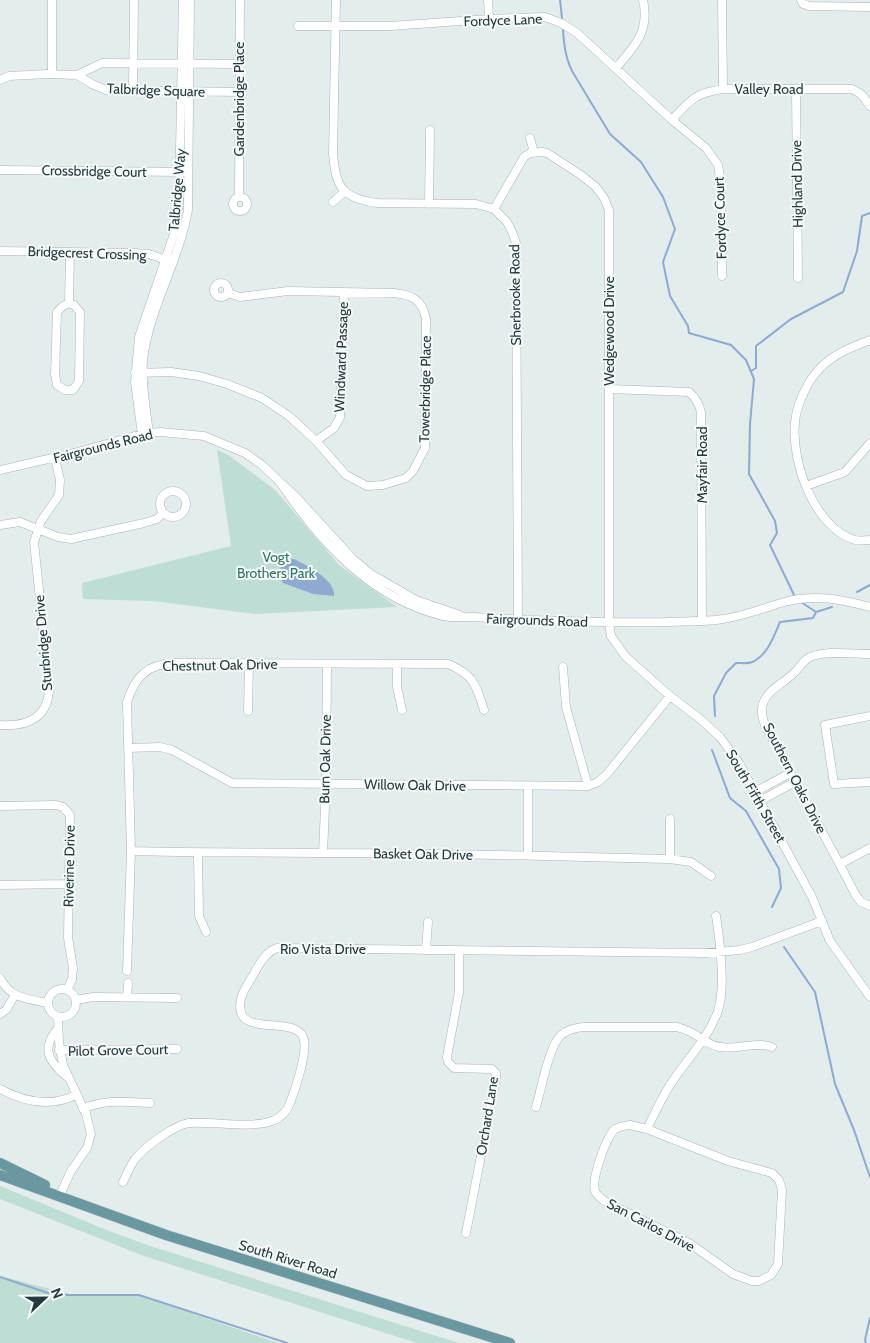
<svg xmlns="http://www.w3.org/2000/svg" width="870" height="1343" viewBox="0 0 870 1343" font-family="Cabin,sans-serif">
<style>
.green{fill:#beddd4}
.water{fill:#8faad0}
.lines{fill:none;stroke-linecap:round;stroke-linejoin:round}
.stream{stroke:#8faad0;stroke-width:2}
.minor-casing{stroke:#a7b4b5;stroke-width:9}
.major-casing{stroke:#c2c8c9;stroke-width:11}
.minor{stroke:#fff;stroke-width:8}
.major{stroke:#6a98a1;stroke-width:10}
.labels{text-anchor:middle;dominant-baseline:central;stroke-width:4;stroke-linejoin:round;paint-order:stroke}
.street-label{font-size:14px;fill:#243a3e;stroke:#f5faf9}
.park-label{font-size:14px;fill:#2f7467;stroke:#f5faf9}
</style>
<rect width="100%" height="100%" fill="#e4eded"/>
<path class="green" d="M217,450L228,455L275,490L339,565L397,607L255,614L153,601L83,599L82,583L231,546Z
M0,1186L109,1231L150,1246L459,1343H417L144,1256L0,1199Z
M0,1276L74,1295H139L278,1343H0Z"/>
<path class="water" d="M294,559C306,565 336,580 334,596L313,594L283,583L279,576L281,564L285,560Z"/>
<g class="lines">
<path class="stream" d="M560,0L562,18
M563,30C564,46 566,62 575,76L610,134L641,162L663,197L675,229L663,262L670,296L688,326L689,333L731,345L746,360L754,379L750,424L749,474L775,521L777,533L770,545L795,597
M751,371L756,368V346L791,319L843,292L857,251L862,216L870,213
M857,592L870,585
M816,612L832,607
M715,716L714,696L726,673L736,663C741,663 748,664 752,662C767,656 774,636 780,622L813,618L816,612L801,602
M712,750L730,798L746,811L779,869L781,888L772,907
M784,947L815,992L835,1084L854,1130L870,1177
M0,1277L54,1295H139L287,1343
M866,1343L865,1340L870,1318"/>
<defs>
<path id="minor" d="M52,0V74
M336,0L333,154C336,188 342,198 377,203L476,204L494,209L507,222L513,234L516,243L518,619
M488,0L489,19
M722,0L723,89
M801,0L803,4L809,6L870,7
M298,26H390L489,19L545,17L561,23L577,33L672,120L706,148L718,165L721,183L722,276
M616,68C635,46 650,31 643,0
M77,75L102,63L239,64
M0,80L9,76L47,74L77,75L92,84L106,90L239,92
M796,89L798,278
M133,90L134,0
M672,120C690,100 695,93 723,89H852L861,94L870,106
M530,138L534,152
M0,170L184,172
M239,197L240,0
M233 204a7 7 0 1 1 14 0a7 7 0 1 1-14 0Z
M333,202L344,192
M429,204L430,130
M494,209L524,157L530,153L542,152L547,153L581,175L596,187L604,198L609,210V623L611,636L625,656L670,696L699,718L720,737L739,763L812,897L830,941L870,997
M0,251L134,253L149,254L169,261
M214 290a7 7 0 1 1 14 0a7 7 0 1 1-14 0Z
M69,303L74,305L80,312L79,381L73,390H65L57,385L55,375L57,312L63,306Z
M69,303L70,252
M870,340C849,348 829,356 815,374C805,387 796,407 795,423C791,461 814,528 855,540C859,541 865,540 870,540
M135,373L171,372L199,376L227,384L262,398L289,416L316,441L346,475L367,486L383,485L406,478L413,471L425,448L426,319C422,299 412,295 394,293L288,291L240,297L228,293
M610,389L689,392C696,398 699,403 701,412L702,621
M149,433C146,409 141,384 143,360C149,309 179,261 188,210L190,0
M142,434L135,382L139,337L176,228L179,200L183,0
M316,441L334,428L340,417L344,293
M0,470L74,453L142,434L160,432L204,436L245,453L262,465L298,499L353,559L371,574L416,600L460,615
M282,485C321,543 372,599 443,616C452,618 463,617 473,617C502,619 531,620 560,621C595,622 630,623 666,622C685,621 704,622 723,619C744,616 764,608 784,602C815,594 840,599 870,607
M806,486L845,472L870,443
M160 504a13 13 0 1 1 26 0a13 13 0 1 1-26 0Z
M0,525L20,522L58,537L71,539L144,523L157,519L163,513
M870,654C853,654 825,650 810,657C802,661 800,668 794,673C782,685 761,692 762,712C762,725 773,739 779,750C803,799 831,846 855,894L861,902L870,906
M397,664V687L402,710
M563,667L566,707L588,786
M248,711L249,664
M870,716L825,725L834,784L870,782
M0,725C28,727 50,717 49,685L34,542L41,521L59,495L60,480L55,458
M128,748L160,747L172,750L232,783L588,786L598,782L607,774L670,696
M755,792L790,773
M760,801L795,782
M0,806L56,805L63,807L70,815L68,938L73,968L72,979L67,990
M131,851C196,853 260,852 325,853C440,853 555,856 670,859L691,862L711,876
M323,853L326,784L327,664
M198,854L199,916L206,932
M528,855V787
M670,859V819
M840,864L870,848
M0,885L69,884
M426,950L428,922
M459,951V992L447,1057L448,1062L454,1068L492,1069L496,1073V1078L466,1233
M127,971L131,851L127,702C135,677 147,664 174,663L448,664C474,675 476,685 484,710
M0,978C10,998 27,999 48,1003
M48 1003a14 14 0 1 1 28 0a14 14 0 1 1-28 0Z
M127,997L128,983
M76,1000L93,997L177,998
M0,1014L6,1010L15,995
M58,1017L59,1042L63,1065L86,1114L91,1134L87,1148L71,1171L60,1195
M58,1028C41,1048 48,1061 66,1076
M59,1050L177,1049
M0,1089C24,1102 51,1107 76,1095
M536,1107C541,1090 549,1046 561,1035C567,1030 575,1028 583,1027H677C682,1029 687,1030 692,1033C702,1038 710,1046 720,1047C738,1050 755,1041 772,1047
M83,1109C104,1099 127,1102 150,1103
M630,1125L647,1129L728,1161L772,1173L779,1180L782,1190L778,1264L771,1275L759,1281H752L733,1274L689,1243L606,1202C602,1199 597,1196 595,1191C591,1180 606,1137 615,1129C620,1126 625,1126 630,1125Z
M647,1129C654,1115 661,1099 670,1085C686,1060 708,1039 718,1011C726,986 720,942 716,916
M123,1182C127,1174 130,1165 136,1158C145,1147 174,1125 189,1123C213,1121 250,1129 272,1121C281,1118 287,1111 290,1103C295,1090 309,1050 303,1037C293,1014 232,1040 241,999C243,990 250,981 255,972C260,962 266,952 277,948L706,953L740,950L752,947L822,921"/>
<path id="major" d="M0,1163L45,1185
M0,1175L166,1235L510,1343"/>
</defs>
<use href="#minor" class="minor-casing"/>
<use href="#major" class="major-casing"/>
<use href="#minor" class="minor"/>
<use href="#major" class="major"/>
</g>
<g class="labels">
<g class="street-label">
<text transform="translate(503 20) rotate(-2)">Fordyce Lane</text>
<text x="769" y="89">Valley Road</text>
<text transform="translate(156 90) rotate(2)">Talbridge Square</text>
<text transform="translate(239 99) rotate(-90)">Gardenbridge Place</text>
<text transform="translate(94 171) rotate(1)">Crossbridge Court</text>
<text transform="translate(797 184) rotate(-91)">Highland Drive</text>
<text transform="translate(177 190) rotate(-85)">Talbridge Way</text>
<text transform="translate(720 218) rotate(-92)">Fordyce Court</text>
<text transform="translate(87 253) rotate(2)">Bridgecrest Crossing</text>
<text transform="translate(515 295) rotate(-91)">Sherbrooke Road</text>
<text transform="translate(609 331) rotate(-90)">Wedgewood Drive</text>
<text transform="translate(341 357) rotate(-88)">Windward Passage</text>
<text transform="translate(425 389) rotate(-89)">Towerbridge Place</text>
<text transform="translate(103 446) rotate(-14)">Fairgrounds Road</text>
<text transform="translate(702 465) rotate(-90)">Mayfair Road</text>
<text transform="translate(537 620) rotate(2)">Fairgrounds Road</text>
<text transform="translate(43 643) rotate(-95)">Sturbridge Drive</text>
<text transform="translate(220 665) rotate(-1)">Chestnut Oak Drive</text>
<text transform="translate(325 759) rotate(-89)">Burn Oak Drive</text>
<text transform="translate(795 778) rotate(63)">Southern Oaks Drive</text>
<text transform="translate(415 785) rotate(1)">Willow Oak Drive</text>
<text transform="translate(756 796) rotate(60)">South Fifth Street</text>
<text transform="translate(423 854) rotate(1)">Basket Oak Drive</text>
<text transform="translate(69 866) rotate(-89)">Riverine Drive</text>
<text x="323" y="949">Rio Vista Drive</text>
<text transform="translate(118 1050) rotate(-1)">Pilot Grove Court</text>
<text transform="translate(487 1116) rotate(-81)">Orchard Lane</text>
<text transform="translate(651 1225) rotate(28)">San Carlos Drive</text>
<text transform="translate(288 1259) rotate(17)">South River Road</text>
</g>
<g class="park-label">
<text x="276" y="557">Vogt<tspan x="276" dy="16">Brothers Park</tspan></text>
</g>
</g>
<g transform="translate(45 1298) rotate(68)" stroke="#f5faf9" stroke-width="4" paint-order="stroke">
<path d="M0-4L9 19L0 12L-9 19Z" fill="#243a3e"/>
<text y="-8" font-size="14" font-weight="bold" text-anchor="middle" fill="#243a3e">N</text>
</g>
</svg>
